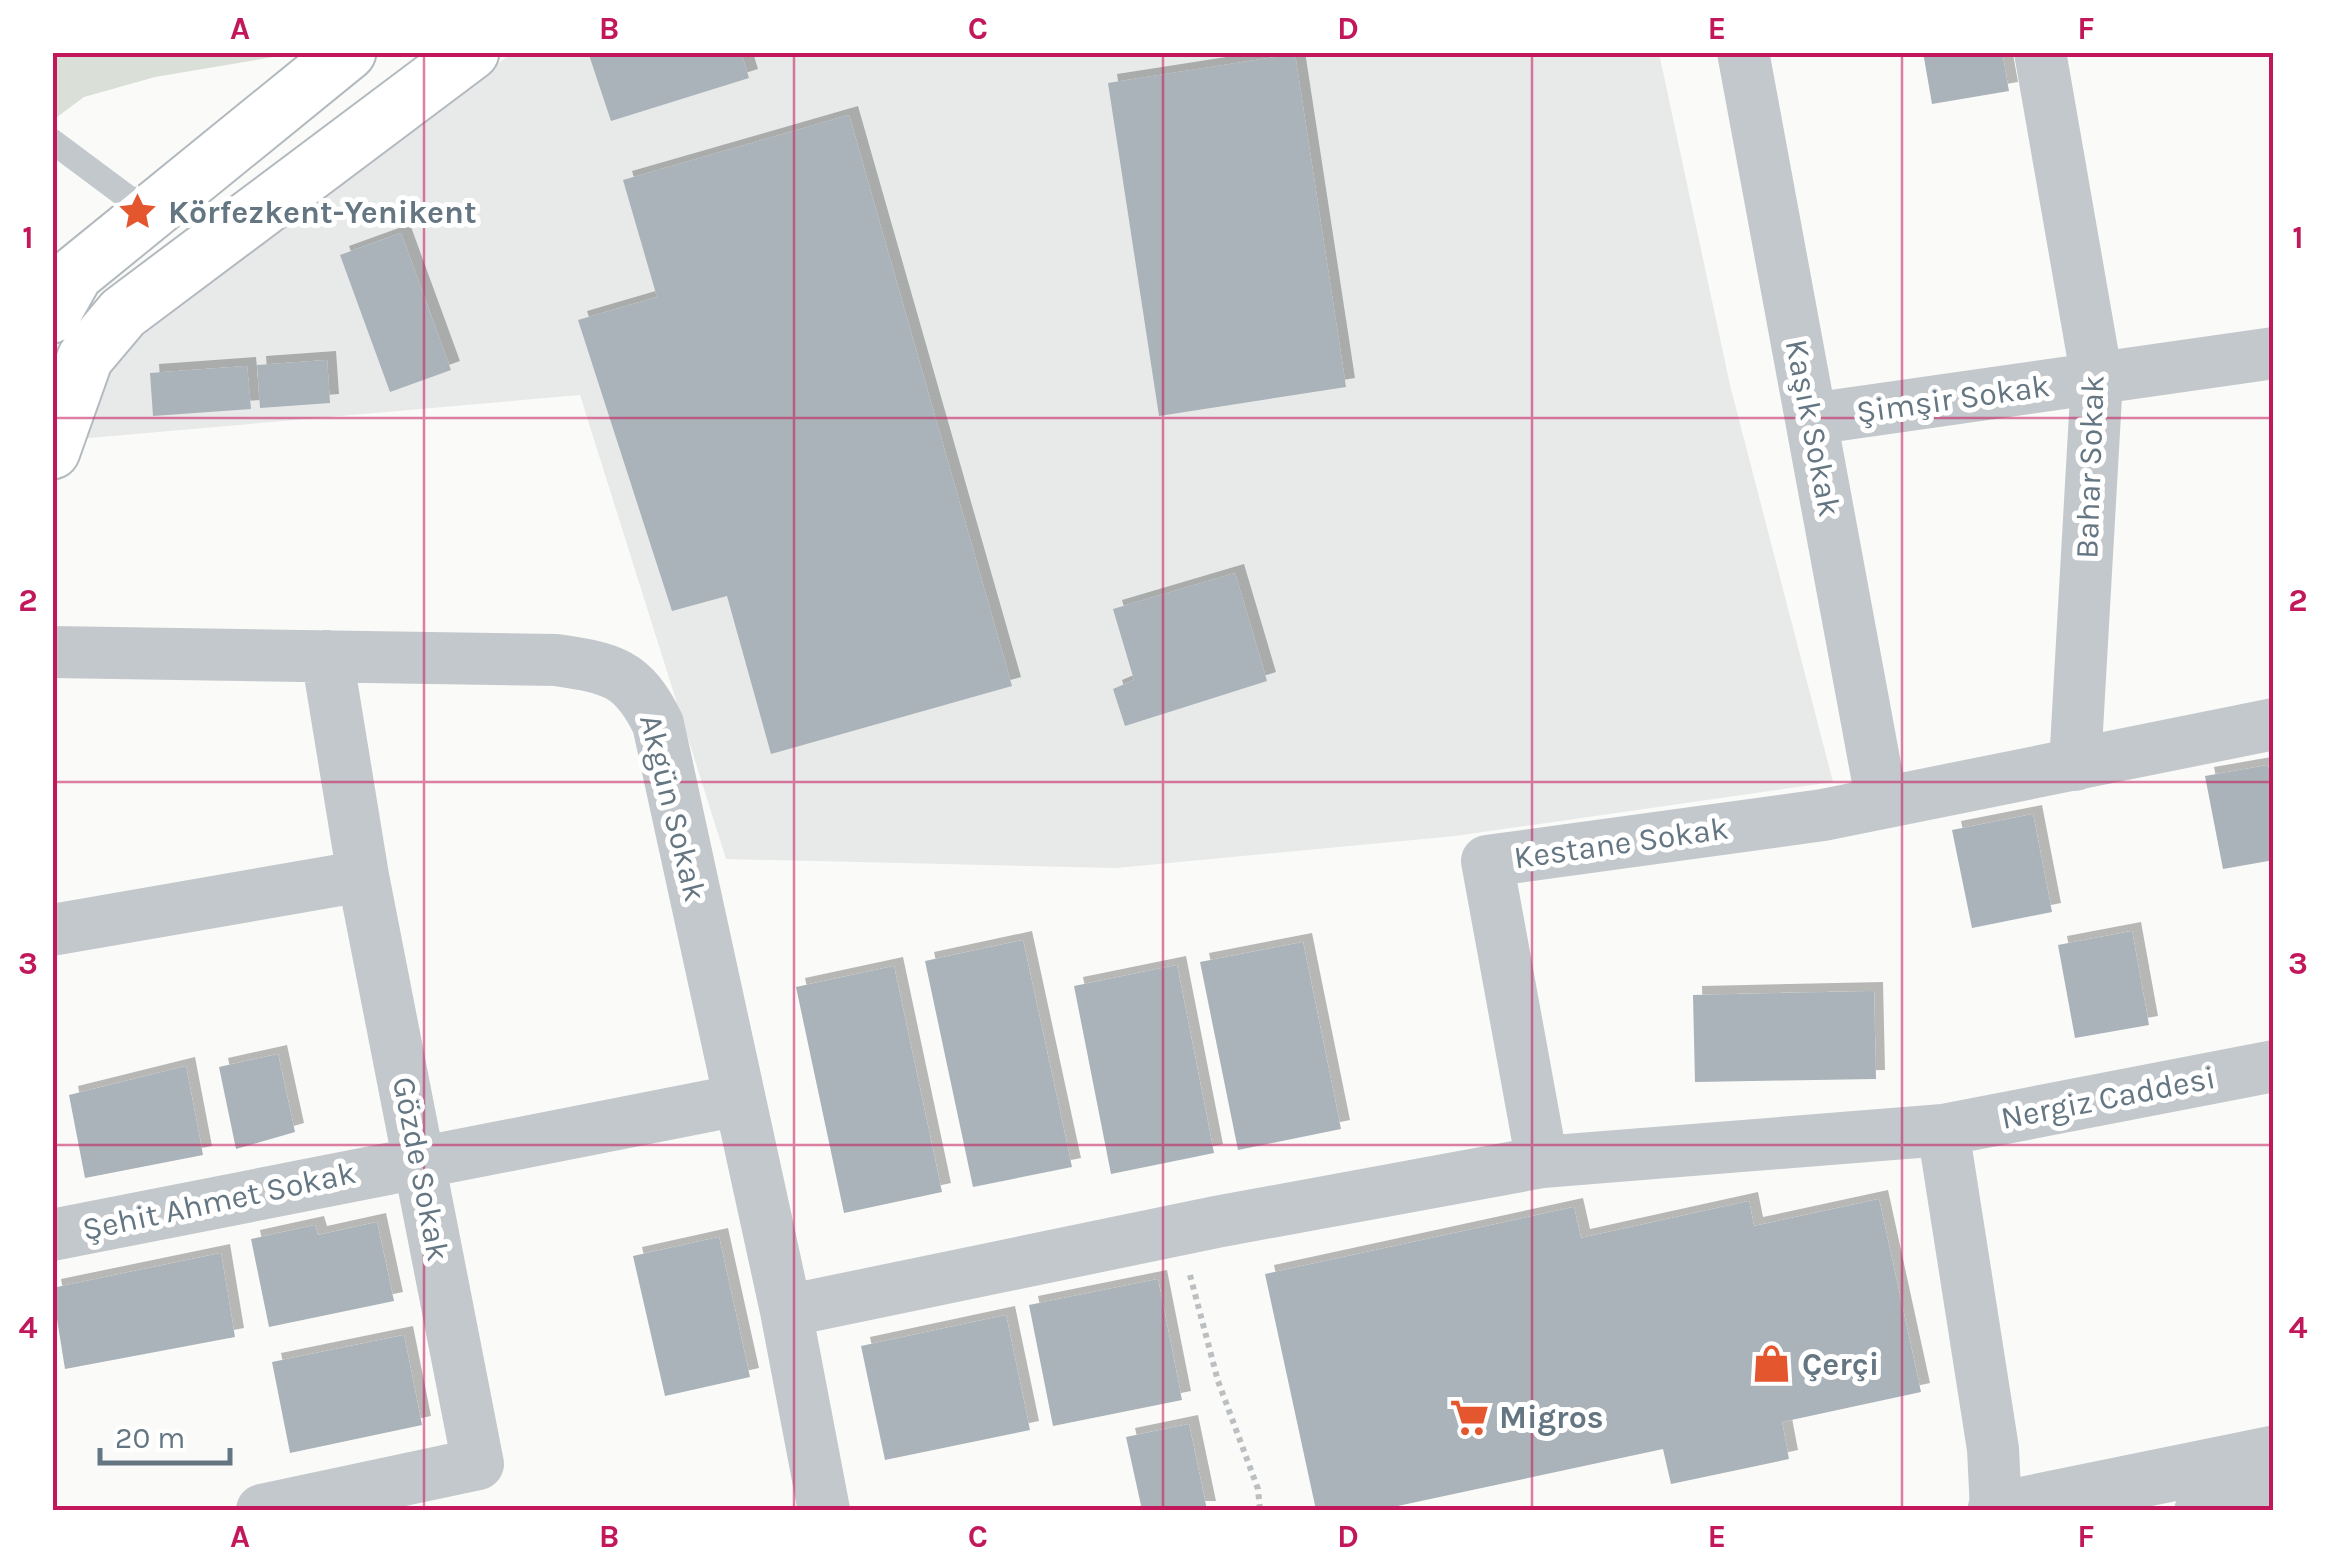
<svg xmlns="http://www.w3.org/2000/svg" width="2326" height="1563" viewBox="0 0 2326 1563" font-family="Karla,sans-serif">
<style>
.built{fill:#e8e9e9}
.green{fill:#dadfd7}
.building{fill:#aab3b9;filter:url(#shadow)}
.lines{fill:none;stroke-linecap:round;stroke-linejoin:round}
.secondary-casing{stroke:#b3babf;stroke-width:59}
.path{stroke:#bbbfc2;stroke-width:6;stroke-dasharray:5 5;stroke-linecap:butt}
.service{stroke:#c3c8cc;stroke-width:25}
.minor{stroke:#c3c8cc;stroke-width:52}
.tertiary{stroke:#c3c8cc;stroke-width:55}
.secondary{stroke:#fff;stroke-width:55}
.grid{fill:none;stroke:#c2185b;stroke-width:2.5;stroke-opacity:0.55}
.labels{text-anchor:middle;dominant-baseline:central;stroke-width:10;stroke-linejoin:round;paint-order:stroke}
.poi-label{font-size:32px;font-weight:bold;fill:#657683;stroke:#fff;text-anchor:start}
.street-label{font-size:32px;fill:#657683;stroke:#fff}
.neatline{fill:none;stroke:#c2185b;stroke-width:4}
.grid-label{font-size:32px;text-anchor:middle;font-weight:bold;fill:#c2185b}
</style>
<defs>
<filter id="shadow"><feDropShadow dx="9" dy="-9" stdDeviation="0" flood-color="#0004"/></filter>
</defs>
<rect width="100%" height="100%" fill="#fafaf8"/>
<path class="built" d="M512,53H1659L1730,385L1833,782L1455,836L1116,868L726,859L580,395L78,439L115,356Z"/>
<path class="green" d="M53,52H297V53L155,77L84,97L53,120Z"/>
<path class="building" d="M588,52H741L749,78L611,121Z
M1923,52H2002L2009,91L1932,104Z
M1295,54L1346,387L1159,416L1108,83Z
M849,115L1012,686L771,754L727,596L672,611L578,320L657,297L623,180Z
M401,233L451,370L390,392L340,255Z
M327,360L330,403L260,408L257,365Z
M247,366L251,409L153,416L150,373Z
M1235,573L1267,681L1125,726L1113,689L1134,680L1113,609Z
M2268,765L2274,792V860L2223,869L2205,776Z
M2033,814L2052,912L1972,928L1952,830Z
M2132,931L2149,1025L2075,1038L2058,945Z
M1023,940L1072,1167L973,1187L925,961Z
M1303,942L1341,1129L1238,1150L1200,962Z
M1177,965L1214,1153L1111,1174L1074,986Z
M894,966L942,1192L844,1213L796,987Z
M1874,991L1876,1079L1695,1082L1693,995Z
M278,1054L295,1132L236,1149L219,1067Z
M186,1066L203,1155L85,1178L69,1095Z
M1879,1199L1921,1392L1782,1422L1789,1459L1671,1484L1663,1449L1379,1510H1316L1265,1274L1574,1207L1581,1238L1749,1201L1754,1226Z
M377,1222L394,1301L269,1327L251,1239L315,1225L318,1235Z
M719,1237L750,1377L665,1396L633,1256Z
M221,1253L235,1337L65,1369L52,1288Z
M1158,1279L1182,1400L1053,1426L1029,1305Z
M1006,1315L1030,1430L885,1460L861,1346Z
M404,1335L422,1425L290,1453L272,1362Z
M1189,1424L1207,1510H1142L1126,1437Z"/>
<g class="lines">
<defs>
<path id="secondary" d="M52,315L75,274L348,52
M52,451L85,358L123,313L471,52"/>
</defs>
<use href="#secondary" class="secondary-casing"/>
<path class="path" d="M1190,1275L1218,1381L1258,1489L1260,1510"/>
<path class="service" d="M52,141L150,214"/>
<path class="minor" d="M1743,52L1882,803
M2040,52L2097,379L2075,765
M1811,419L2274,353
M52,652L556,660C611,668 633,672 658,724L786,1311L824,1510
M2274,724L1823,815L1487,861L1542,1162L1943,1130L2274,1066
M52,930L363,876
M1943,1130L1993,1449L1996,1510
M52,1235L739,1100
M786,1311L1216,1222L1542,1162
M262,1510L478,1464L363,876L327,656"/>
<path class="tertiary" d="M1995,1510L2274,1453
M2202,1510L2274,1496"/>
<use href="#secondary" class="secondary"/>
</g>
<path class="grid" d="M424,52V1510M794,52V1510M1163,52V1510M1532,52V1510M1902,52V1510M52,418H2274M52,782H2274M52,1145H2274"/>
<defs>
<symbol id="sight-bare" viewBox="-9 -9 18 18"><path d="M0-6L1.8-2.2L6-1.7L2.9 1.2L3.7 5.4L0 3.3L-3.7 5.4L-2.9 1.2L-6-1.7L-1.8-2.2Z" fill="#e4572e" stroke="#fff" stroke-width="2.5" paint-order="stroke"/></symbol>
<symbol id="shop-bare" viewBox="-9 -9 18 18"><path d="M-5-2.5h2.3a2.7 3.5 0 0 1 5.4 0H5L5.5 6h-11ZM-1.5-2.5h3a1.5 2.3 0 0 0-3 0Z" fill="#e4572e" stroke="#fff" stroke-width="2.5" paint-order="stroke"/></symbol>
<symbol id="supermarket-bare" viewBox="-9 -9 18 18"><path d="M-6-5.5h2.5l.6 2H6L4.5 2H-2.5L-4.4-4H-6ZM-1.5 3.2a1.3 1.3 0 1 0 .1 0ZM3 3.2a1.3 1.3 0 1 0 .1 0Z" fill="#e4572e" stroke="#fff" stroke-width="2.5" paint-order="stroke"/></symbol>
</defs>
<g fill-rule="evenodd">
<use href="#sight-bare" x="110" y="184" width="55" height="55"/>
<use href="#shop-bare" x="1744" y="1336" width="55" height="55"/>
<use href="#supermarket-bare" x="1442" y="1390" width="55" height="55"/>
</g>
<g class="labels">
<g class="poi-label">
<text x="168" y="212">Körfezkent-Yenikent</text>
<text x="1802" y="1364">Çerçi</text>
<text x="1499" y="1417">Migros</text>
</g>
<g class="street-label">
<text transform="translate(1953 399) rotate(-8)">Şimşir Sokak</text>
<text transform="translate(1813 428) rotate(79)">Kaşık Sokak</text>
<text transform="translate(2090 467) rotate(-88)">Bahar Sokak</text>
<text transform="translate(673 808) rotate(76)">Akgün Sokak</text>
<text transform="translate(1621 843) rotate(-8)">Kestane Sokak</text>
<text transform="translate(2108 1098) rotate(-11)">Nergiz Caddesi</text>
<text transform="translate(421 1169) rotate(79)">Gözde Sokak</text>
<text transform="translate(219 1201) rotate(-12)">Şehit Ahmet Sokak</text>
</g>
</g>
<rect width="2326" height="1563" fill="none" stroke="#ffffff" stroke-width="110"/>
<path d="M100 1448v15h130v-15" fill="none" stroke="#657683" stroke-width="5"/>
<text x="115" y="1448" font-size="30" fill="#657683" stroke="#ffffff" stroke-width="8" paint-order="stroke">20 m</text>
<rect x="55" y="55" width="2216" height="1453" class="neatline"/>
<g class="grid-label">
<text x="240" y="39">A</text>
<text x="609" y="39">B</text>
<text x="978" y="39">C</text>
<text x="1348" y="39">D</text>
<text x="1717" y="39">E</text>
<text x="2086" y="39">F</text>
<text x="28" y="248">1</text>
<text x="2298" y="248">1</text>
<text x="28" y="611">2</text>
<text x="2298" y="611">2</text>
<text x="28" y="974">3</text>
<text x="2298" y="974">3</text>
<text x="28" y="1338">4</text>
<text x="2298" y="1338">4</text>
<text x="240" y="1547">A</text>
<text x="609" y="1547">B</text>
<text x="978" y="1547">C</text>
<text x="1348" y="1547">D</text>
<text x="1717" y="1547">E</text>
<text x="2086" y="1547">F</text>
</g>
</svg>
